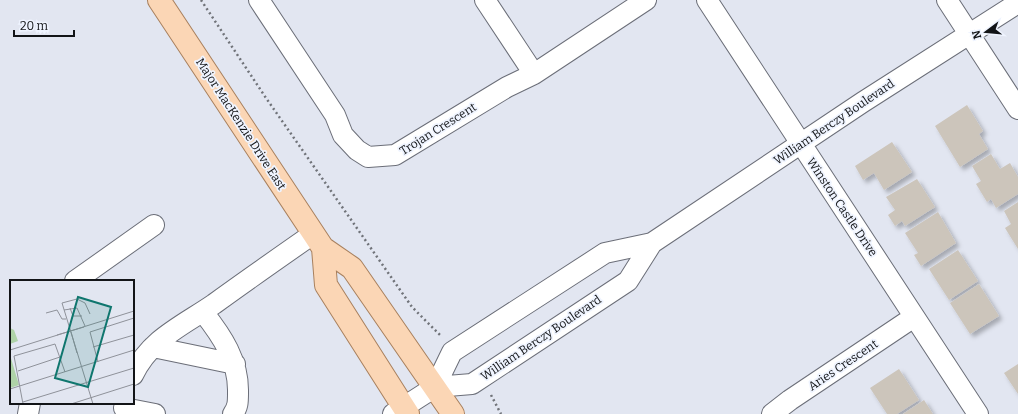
<svg xmlns="http://www.w3.org/2000/svg" width="1018" height="414" viewBox="0 0 1018 414" font-family="Bitter,serif">
<style>
.building{fill:#ccc5bb;filter:url(#shadow)}
.lines{fill:none;stroke-linecap:round;stroke-linejoin:round}
.minor-casing{stroke:#6b6e78;stroke-width:22}
.major-casing{stroke:#a8805e;stroke-width:24}
.path{stroke:#707379;stroke-width:2.5;stroke-dasharray:2 3;stroke-linecap:butt}
.minor{stroke:#fff;stroke-width:20}
.major{stroke:#fbd6b5;stroke-width:22}
.labels{text-anchor:middle;dominant-baseline:central;stroke-width:3.5;stroke-linejoin:round;paint-order:stroke}
.street-label{font-size:12px;fill:#121417;stroke:#eff4ff}
.inset-road{fill:none;stroke:#8f929a;stroke-width:1}
.view{fill:#0f766e;fill-opacity:0.15;stroke:#0f766e;stroke-width:2}
.inset-edge{fill:none;stroke:#121417;stroke-width:2}
</style>
<defs>
<filter id="shadow"><feDropShadow dx="3.5" dy="3.5" stdDeviation="2" flood-color="#0004"/></filter>
</defs>
<rect width="100%" height="100%" fill="#e2e6f1"/>
<path class="building" d="M967,105L983,131L979,134L988,149L960,167L935,126Z
M892,142L912,172L884,190L874,173L863,180L855,166Z
M991,154L1000,169L1010,163L1018,177V194L996,208L991,199L987,202L976,184L981,181L972,166Z
M917,179L935,207L905,226L902,221L895,226L888,215L895,210L886,197Z
M1018,202V249L1005,228L1011,224L1004,211Z
M938,212L956,243L921,266L914,255L918,253L905,233Z
M958,250L978,281L949,300L929,269Z
M979,284L999,316L970,334L950,303Z
M1018,364V394L1004,373Z
M899,369L919,400L897,414H887L870,388Z
M924,400L933,414H903Z"/>
<g class="lines">
<defs>
<path id="minor" d="M259,0L335,115L343,135L357,150L368,157L395,155L507,87L534,74L646,0
M485,0L534,74
M707,0L978,414
M947,0L1018,109
M75,281L154,225
M203,312C222,336 239,361 238,393C238,402 238,407 233,414
M153,347L235,364
M133,375C150,339 182,326 214,304C247,280 280,257 313,234
M435,387L452,352L605,253L652,243L863,102L1018,3
M124,408L155,414
M28,414L30,403
M393,414L435,387L472,384L628,281L652,243
M772,414L790,400L914,317"/>
<path id="major" d="M159,0L323,248L352,268L453,414
M323,248L326,285L408,414"/>
</defs>
<use href="#minor" class="minor-casing"/>
<use href="#major" class="major-casing"/>
<path class="path" d="M201,0L266,98L412,307L442,337
M491,395L501,414"/>
<use href="#minor" class="minor"/>
<use href="#major" class="major"/>
</g>
<g class="labels">
<g class="street-label">
<text transform="translate(834 122) rotate(-34)">William Berczy Boulevard</text>
<text transform="translate(241 124) rotate(57)">Major MacKenzie Drive East</text>
<text transform="translate(438 129) rotate(-32)">Trojan Crescent</text>
<text transform="translate(842 207) rotate(56)">Winston Castle Drive</text>
<text transform="translate(541 338) rotate(-34)">William Berczy Boulevard</text>
<text transform="translate(843 365) rotate(-34)">Aries Crescent</text>
</g>
</g>
<g transform="translate(10 280)">
<rect width="124" height="124" fill="#e2e6f1"/>
<path d="M0,48L4,50L8,61L0,64ZM0,75L9,105L0,108Z" fill="#afd3a8"/>
<path class="inset-road" d="M60,28L63,36H72M54,30L67,28L75,46M36,33L47,30L52,39H56M80,34L75,23L67,19L52,23L83,124M61,52L67,73M47,55L74,47M83,67L124,55M0,70L124,31M88,82L80,52L124,38M8,91L50,77M0,109L124,70M13,122L124,88M13,124L4,76L45,64L55,92M61,124L124,104"/>
<path class="view" d="M68,17L101,27L78,107L45,98Z"/>
<rect width="124" height="124" class="inset-edge"/>
</g>
<g transform="translate(986 32) rotate(254)" stroke="#eff4ff" stroke-width="3" paint-order="stroke">
<path d="M0-3L7 15L0 10L-7 15Z" fill="#121417"/>
<text y="-6" font-size="11" font-weight="bold" text-anchor="middle" fill="#121417">N</text>
</g>
<path d="M14 30v6h60v-6" fill="none" stroke="#121417" stroke-width="2"/>
<text x="20" y="30" font-size="12" fill="#121417" stroke="#eff4ff" stroke-width="3" paint-order="stroke">20 m</text>
</svg>
